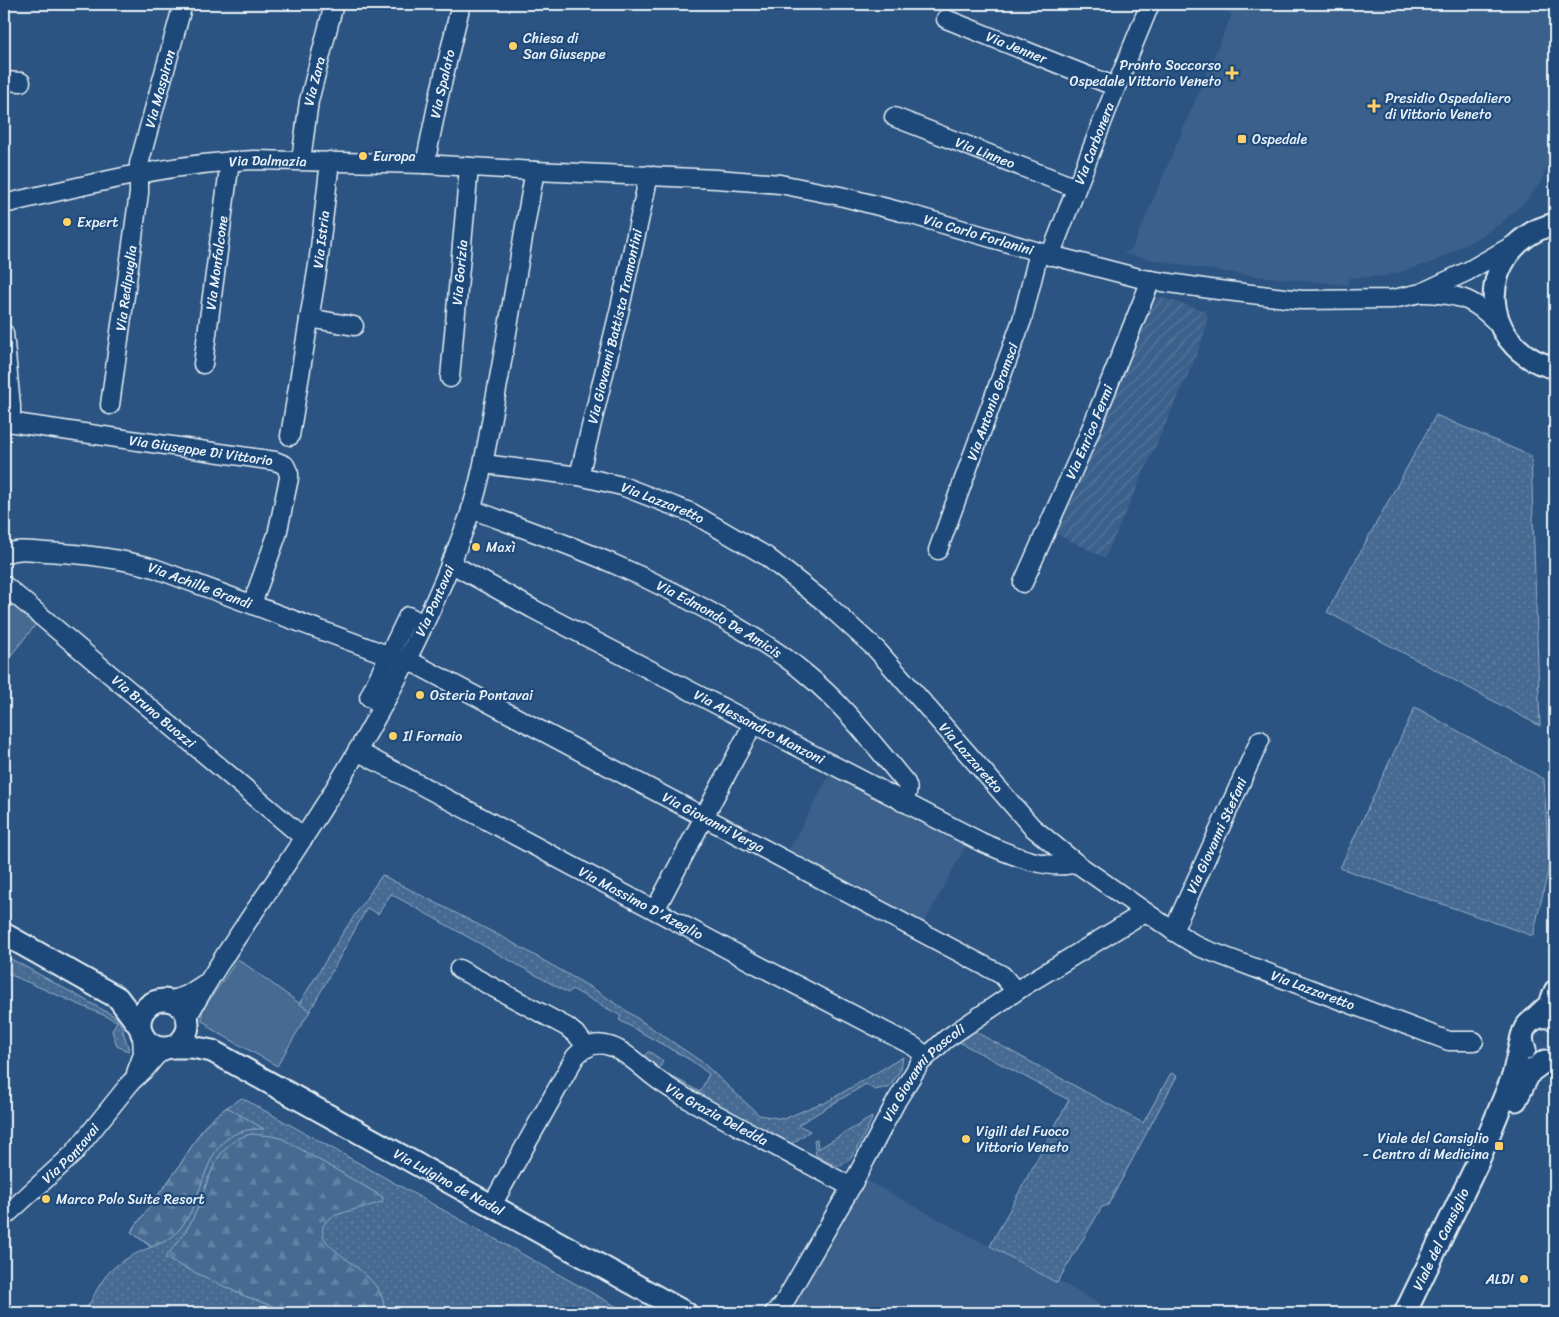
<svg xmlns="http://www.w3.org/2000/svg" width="1559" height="1317" viewBox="0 0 1559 1317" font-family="Sriracha,sans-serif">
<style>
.built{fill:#3a608b}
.industrial{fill:url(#industrial-furrows)}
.grass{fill:url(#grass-dots);stroke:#98aec6}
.forest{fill:url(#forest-firs);stroke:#98aec6}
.green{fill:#476b93;stroke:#98aec6}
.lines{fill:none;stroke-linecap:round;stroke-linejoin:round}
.minor-casing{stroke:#e8f1f8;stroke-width:21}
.major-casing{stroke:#e8f1f8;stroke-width:25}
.minor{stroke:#1f4a7a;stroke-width:18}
.major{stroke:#1f4a7a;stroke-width:21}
.poi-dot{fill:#ffd166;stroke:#1f4a7a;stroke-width:2}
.labels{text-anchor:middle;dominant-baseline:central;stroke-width:4.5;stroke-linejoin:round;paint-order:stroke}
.poi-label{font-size:14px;fill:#e8f1f8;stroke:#1f4a7a;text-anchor:start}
.street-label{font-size:14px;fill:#e8f1f8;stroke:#1f4a7a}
</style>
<defs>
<pattern id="industrial-furrows" width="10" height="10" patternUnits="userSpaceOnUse" patternTransform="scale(1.25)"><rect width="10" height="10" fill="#3a608b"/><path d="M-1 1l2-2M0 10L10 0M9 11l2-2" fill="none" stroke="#56779c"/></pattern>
<pattern id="grass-dots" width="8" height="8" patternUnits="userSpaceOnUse" patternTransform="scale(1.25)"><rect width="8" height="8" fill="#476b93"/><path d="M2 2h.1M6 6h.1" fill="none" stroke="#6281a3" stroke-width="1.8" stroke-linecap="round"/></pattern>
<pattern id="forest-firs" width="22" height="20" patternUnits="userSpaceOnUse" patternTransform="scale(1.25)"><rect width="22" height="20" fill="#476b93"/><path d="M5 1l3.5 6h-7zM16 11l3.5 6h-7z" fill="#6281a3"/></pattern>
</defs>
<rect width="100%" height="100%" fill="#2b5482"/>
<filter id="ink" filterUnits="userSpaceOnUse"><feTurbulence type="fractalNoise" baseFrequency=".02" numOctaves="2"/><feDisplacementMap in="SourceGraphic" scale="10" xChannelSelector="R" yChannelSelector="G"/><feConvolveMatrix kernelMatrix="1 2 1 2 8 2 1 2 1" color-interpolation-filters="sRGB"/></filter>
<g filter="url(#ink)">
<path class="built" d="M1225,4H1555V164H1548L1541,182L1526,201L1500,224L1483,235L1433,262L1386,276L1349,278L1348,285L1246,275L1192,267L1123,254L1132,249L1232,14L1222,10Z
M831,772L968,842L923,925L787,853Z
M864,1179L1057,1283L1058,1281L1065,1284L1116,1313H795L794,1305Z"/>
<path class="industrial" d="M1159,297L1207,311V324L1196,357L1105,558L1053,532L1152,299Z"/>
<path class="grass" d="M1436,415L1531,456L1540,726L1327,612Z
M1415,707L1544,779L1549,867L1533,936L1340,868Z
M382,875L506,939L597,991L702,1062L759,1115L784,1119L821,1103L823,1104L903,1057L901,1069L889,1088H883L875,1090L866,1084L798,1125L810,1131L790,1145C766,1131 652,1075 644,1056L648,1052H650L663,1061L659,1069L700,1092L709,1074L692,1061L619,1020L621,1016L572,989L568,993L391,894L378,914L367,908L310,1011L299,1004L344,931Z
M4,955L116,1017L121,1025L129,1050L128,1051L117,1046L112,1031L117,1021L4,972Z
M974,1031L1143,1123L1171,1073L1177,1076L1108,1205L1102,1207L1057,1283L990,1246L1069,1100L959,1042Z
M242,1098L628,1313H83C90,1305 93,1296 99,1286C111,1265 129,1256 151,1247L131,1232L178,1168L200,1133L209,1121L227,1107Z
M872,1117V1119C866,1130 852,1166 838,1166C831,1165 822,1158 816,1155L814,1140L817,1139L818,1149Z"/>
<path class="forest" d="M227,1107L264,1129C198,1126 210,1196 178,1231C172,1239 161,1243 152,1247L131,1232L178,1168L200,1133L209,1121Z
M251,1134L272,1136L283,1139L383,1197L382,1202C366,1207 349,1210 334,1216C323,1221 319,1231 326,1241C342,1261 391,1283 383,1313H291L242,1295L165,1258C174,1246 185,1234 192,1220C209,1188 210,1144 251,1134Z"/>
<path class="green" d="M4,598L36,624L4,664Z
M238,959L310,1011L277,1066L208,1027L209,1025L202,1021V1012L206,1005Z"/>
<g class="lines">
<defs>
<g id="minor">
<path id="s1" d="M946,19L1116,87"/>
<path d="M4,81L21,82"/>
<path id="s2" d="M894,117L1076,188"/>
<path id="s3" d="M301,160L309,101L334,4"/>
<path id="s4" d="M425,164L439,96L461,4"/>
<path id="s5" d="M4,204C87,185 169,163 254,160L425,164L535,171L717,179L780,184L840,196L902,212L1039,252L1143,279L1210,289L1302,300L1393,299L1421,293L1468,271L1515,244"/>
<path id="s6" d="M1050,256L1116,87L1150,4"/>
<path d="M1424,293C1462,294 1476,300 1502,328"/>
<path d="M309,318L354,326"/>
<path d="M4,333L11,406V415L8,422"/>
<path id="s7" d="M203,364L230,161"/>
<path id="s8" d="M450,378L469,167"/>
<path id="s9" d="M110,405L139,193V164L183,4"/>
<path id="s10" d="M4,425L8,422L275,461L285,465L289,474V478L277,535L252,604"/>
<path id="s11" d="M290,436L318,265L330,161"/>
<path id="s12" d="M484,464L579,476L622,486L692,513L766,556L823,601L877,650L1032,827L1076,863L1173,931L1199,947L1449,1041H1474"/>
<path id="s13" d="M579,476L620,308L649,175"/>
<path id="s14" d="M471,509C519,527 569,544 616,565C658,583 698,604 737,627C761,641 785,656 806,674C844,705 874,745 906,783C910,790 906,795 902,802"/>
<path id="s15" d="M938,550L1022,320L1039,252"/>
<path id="s16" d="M4,554C18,548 31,551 46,552C83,554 119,558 154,568L390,656"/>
<path id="s17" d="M450,563L533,609L981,842C1007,853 1048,872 1076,863"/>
<path id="s18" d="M1023,583L1086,441L1151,280"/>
<path id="s19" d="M4,585L304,838"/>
<path id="s20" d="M406,659L1002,975L1016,991"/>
<path d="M382,704L369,697L408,616L423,624"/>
<path id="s21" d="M357,751L750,961L913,1046L926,1056"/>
<path d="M655,910L753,724"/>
<path id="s22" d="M1173,931L1260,740"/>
<path d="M459,969L567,1027L578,1036L587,1048"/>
<path d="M170,1001L187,995L204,984"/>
<path id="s23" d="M187,1018C222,954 267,896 306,834C370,736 428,629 468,519C481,482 487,444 494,405C509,328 520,249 535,171"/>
<path d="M136,1073L143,1054L142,1035"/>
<path id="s24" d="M492,1205L575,1057C602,1026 631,1059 654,1077C664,1085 675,1091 686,1098L851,1187"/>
<path id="s25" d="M4,1217L73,1154L131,1082L146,1068L156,1056L167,1048"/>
<path id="s26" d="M774,1313L782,1306L851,1187L897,1100L920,1063L946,1039L1024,986L1145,912"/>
</g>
<g id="major">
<path d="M1555,224C1499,236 1473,303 1515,346C1526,357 1540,365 1555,367"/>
<path d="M4,934L118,998L139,1026"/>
<circle cx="164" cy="1024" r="24"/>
<path d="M1535,1018L1550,1004L1555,991"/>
<path id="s27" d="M172,1047H192L212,1051L686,1313"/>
<path d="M1525,1049C1515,1028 1536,1011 1555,1019"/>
<path d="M1516,1100L1530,1072L1545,1061"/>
<path id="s28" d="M1405,1313L1477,1164L1513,1076L1522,1036"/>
</g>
</defs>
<use href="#minor" class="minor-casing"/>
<use href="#major" class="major-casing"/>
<use href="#minor" class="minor"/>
<use href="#major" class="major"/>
</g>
</g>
<g class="poi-dot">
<circle cx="513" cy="46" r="5"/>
<path d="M1229.5 65.5h5v5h5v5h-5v5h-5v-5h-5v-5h5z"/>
<path d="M1371.5 98.5h5v5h5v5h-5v5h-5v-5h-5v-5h5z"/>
<rect x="1237" y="134" width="10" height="10" rx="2.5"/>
<circle cx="363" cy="156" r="5"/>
<circle cx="67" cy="222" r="5"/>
<circle cx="476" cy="547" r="5"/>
<circle cx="420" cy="695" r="5"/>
<circle cx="393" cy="736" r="5"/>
<circle cx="966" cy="1139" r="5"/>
<rect x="1494" y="1141" width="10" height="10" rx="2.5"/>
<circle cx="46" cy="1199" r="5"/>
<circle cx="1524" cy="1279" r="5"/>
</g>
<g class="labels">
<g class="poi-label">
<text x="523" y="38">Chiesa di<tspan x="523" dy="16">San Giuseppe</tspan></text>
<text x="1221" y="65" text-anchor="end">Pronto Soccorso<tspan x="1221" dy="16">Ospedale Vittorio Veneto</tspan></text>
<text x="1385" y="98">Presidio Ospedaliero<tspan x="1385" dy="16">di Vittorio Veneto</tspan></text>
<text x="1252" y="139">Ospedale</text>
<text x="373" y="156">Europa</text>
<text x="77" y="222">Expert</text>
<text x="486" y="547">Maxì</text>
<text x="430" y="695">Osteria Pontavai</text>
<text x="403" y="736">Il Fornaio</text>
<text x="976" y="1131">Vigili del Fuoco<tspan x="976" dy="16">Vittorio Veneto</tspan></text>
<text x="1489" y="1138" text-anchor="end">Viale del Cansiglio<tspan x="1489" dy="16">- Centro di Medicina</tspan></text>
<text x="56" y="1199">Marco Polo Suite Resort</text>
<text x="1514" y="1279" text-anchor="end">ALDI</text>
</g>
<g class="street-label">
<text stroke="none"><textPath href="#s1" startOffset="76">Via Jenner</textPath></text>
<text stroke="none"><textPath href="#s3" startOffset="80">Via Zara</textPath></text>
<text stroke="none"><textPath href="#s4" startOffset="82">Via Spalato</textPath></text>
<text stroke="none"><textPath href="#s9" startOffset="321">Via Maspiron</textPath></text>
<text stroke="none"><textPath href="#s6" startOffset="121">Via Carbonera</textPath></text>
<text stroke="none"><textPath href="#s2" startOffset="98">Via Linneo</textPath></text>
<text stroke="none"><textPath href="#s5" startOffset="268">Via Dalmazia</textPath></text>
<text stroke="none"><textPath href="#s5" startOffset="986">Via Carlo Forlanini</textPath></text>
<text stroke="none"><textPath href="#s11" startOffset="199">Via Istria</textPath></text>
<text stroke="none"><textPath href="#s7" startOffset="102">Via Monfalcone</textPath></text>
<text stroke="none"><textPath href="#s8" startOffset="106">Via Gorizia</textPath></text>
<text stroke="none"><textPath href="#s9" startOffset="118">Via Redipuglia</textPath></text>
<text stroke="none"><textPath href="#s13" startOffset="154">Via Giovanni Battista Tramontini</textPath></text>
<text stroke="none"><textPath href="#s15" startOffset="158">Via Antonio Gramsci</textPath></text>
<text stroke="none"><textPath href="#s18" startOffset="165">Via Enrico Fermi</textPath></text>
<text stroke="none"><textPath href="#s10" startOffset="200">Via Giuseppe Di Vittorio</textPath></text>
<text stroke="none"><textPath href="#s12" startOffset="184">Via Lazzaretto</textPath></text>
<text stroke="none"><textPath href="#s16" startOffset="201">Via Achille Grandi</textPath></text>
<text stroke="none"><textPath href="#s23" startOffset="486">Via Pontavai</textPath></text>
<text stroke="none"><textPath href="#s14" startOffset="272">Via Edmondo De Amicis</textPath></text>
<text stroke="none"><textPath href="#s19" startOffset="196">Via Bruno Buozzi</textPath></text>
<text stroke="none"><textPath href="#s17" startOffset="350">Via Alessandro Manzoni</textPath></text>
<text stroke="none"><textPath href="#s12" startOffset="589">Via Lazzaretto</textPath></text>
<text stroke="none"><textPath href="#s20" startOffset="348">Via Giovanni Verga</textPath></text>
<text stroke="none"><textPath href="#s22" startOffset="105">Via Giovanni Stefani</textPath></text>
<text stroke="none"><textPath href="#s21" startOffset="322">Via Massimo D'Azeglio</textPath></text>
<text stroke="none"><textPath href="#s12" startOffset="1009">Via Lazzaretto</textPath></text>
<text stroke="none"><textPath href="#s26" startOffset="285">Via Giovanni Pascoli</textPath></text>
<text stroke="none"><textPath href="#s24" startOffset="336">Via Grazia Deledda</textPath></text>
<text stroke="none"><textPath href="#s25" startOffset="92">Via Pontavai</textPath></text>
<text stroke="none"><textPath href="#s27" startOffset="311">Via Luigino de Nadal</textPath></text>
<text stroke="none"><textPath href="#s28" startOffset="82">Viale del Cansiglio</textPath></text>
</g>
</g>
<rect width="1559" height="1317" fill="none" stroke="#1f4a7a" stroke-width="20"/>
<rect x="10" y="10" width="1539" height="1297" fill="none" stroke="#e8f1f8" stroke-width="2" filter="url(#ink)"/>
</svg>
